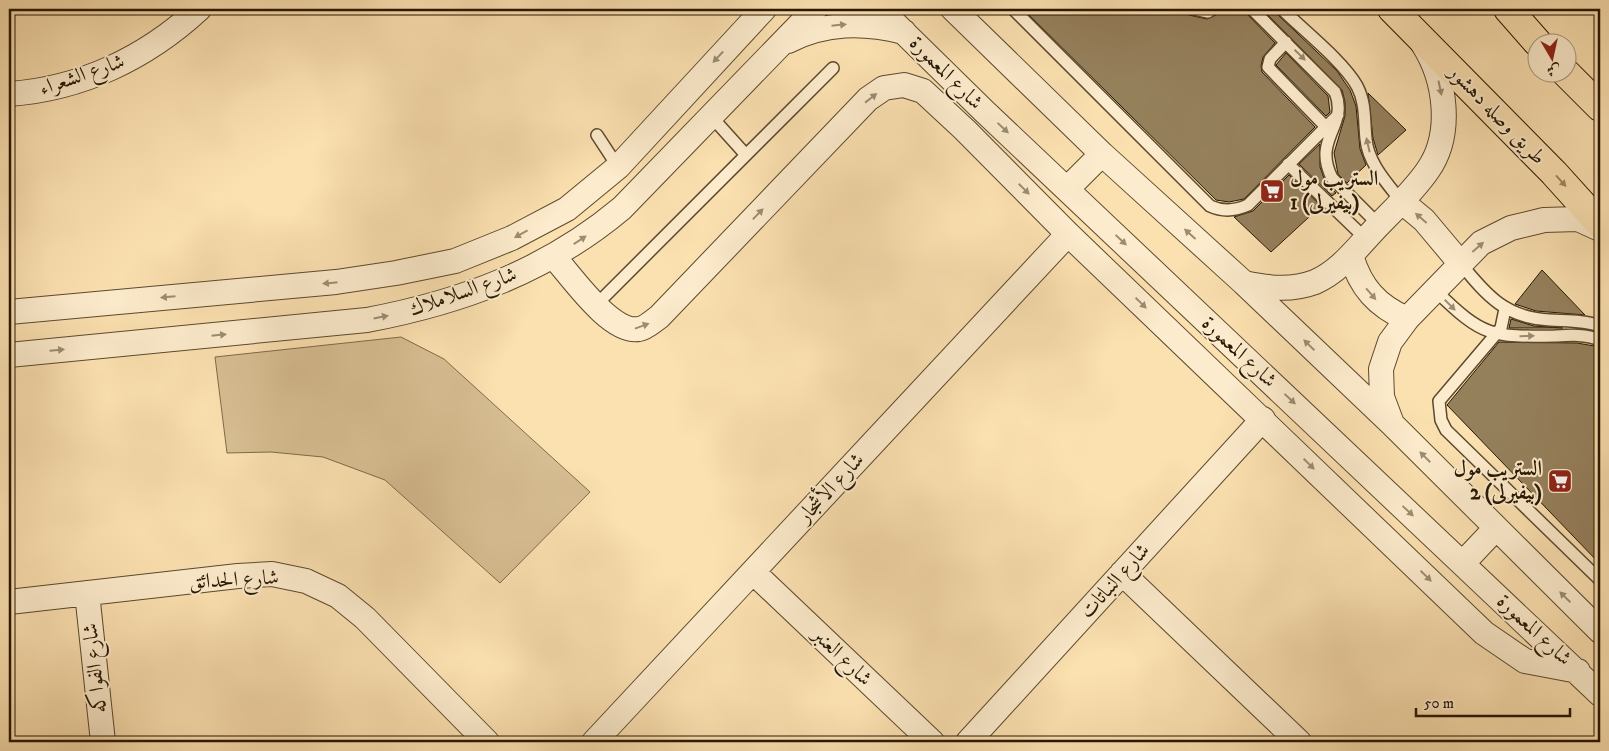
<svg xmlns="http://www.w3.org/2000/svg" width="1609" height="751" viewBox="0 0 1609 751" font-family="'IM FELL DW Pica',Amiri,serif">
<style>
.green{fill:#d7be92;stroke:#7f6a4a}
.building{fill:#95805c;stroke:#271702}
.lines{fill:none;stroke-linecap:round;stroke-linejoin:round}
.service-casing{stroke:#5c492e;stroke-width:14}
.minor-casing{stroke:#5c492e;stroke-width:26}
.primary-casing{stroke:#271702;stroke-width:30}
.service{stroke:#fcebcc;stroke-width:11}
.minor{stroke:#fcebcc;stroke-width:24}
.primary{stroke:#fbe0b0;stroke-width:28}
.oneway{fill:#9c8c71}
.oneway2{fill:#9c8662}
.labels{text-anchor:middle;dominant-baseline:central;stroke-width:4;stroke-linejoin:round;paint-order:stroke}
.street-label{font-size:21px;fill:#271702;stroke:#fcebcc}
.poi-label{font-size:21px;font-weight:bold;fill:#271702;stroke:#fcebcc;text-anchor:start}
</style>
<rect width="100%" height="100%" fill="#fbe0b0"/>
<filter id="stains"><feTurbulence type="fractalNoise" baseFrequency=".004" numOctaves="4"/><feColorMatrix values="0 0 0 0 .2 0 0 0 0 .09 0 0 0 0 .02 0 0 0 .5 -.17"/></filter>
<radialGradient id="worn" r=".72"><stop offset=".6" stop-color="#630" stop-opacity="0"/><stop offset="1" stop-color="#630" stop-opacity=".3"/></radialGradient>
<path class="green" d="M401,337L444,359L590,492L500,583L385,480L323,457L271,452L227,453L215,357Z"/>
<path class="building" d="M1023,9H1187L1189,15L1207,19L1216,15L1219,9H1245L1247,14L1275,43L1263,57L1261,66L1262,72L1315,127L1244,199L1229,202L1216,200Z
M1262,9H1275L1277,14L1337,71L1350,90L1356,106L1360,149L1366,165L1347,183L1338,174L1334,153L1345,116V102L1342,90Z
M1286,53L1328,96L1330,112L1326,116L1276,65Z
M1368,93L1406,130L1378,155L1373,138Z
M1320,144V167L1325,181L1336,193L1332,196L1299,164Z
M1289,175L1321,206L1271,252L1234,217L1253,211Z
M1542,270L1585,315L1536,311L1515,304Z
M1511,319L1534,326L1563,328H1509Z
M1499,342L1577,343L1600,347V564L1447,405Z"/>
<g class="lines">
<defs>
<path id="service" d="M1013,9L1210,206C1223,212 1235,211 1248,205L1338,115
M1194,9L1208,12L1212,9
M1252,9L1335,92C1349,126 1312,138 1332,178L1379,225
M1282,9C1303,30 1343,61 1357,86C1366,103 1364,120 1366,139C1368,163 1387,183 1401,201
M1286,42L1270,59L1268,67L1326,127
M710,115L746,155
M597,135L618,167
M1288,164L1366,239
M1461,264C1487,296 1506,318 1550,320C1566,321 1584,320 1600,326
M1436,291C1483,337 1491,337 1555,336C1571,335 1585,334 1600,340
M596,305L833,68
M1505,309L1501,328L1439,401L1441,420L1446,430L1600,580"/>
<path id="minor" d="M880,9L984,111L1600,694
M953,9L1102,154L1244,283L1392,424L1600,631
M788,41C826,22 863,22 904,32
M9,94C81,89 146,58 199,9
M1067,189L1102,154
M1401,201L1424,220L1461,264
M1351,255C1360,287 1377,306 1407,319
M554,257C572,277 611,334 639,329C646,328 653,321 659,317L868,99L884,88L904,85L923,91L965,130L1068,234L1484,633L1525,661L1578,671
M1244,283C1267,288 1291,291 1315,282C1340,271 1356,249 1374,230C1392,211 1413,192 1428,170C1453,134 1446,80 1423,44
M9,312L336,282L396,273L455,261L512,238L567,209L618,167L764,9
M9,355L367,320C462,302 547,271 622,208L815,9
M1391,421L1382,397L1381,369L1390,342L1407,319L1481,243L1511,228L1544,220L1578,219L1600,229
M1463,563L1496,528
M753,572L932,742
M1122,573L1299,742
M87,593L103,742
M9,602L238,576L272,574L306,581L338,596L365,618L487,742
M594,742L1068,234
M968,742L1263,419"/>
<path id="primary" d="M1392,9L1554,173L1600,224
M1508,9L1537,42
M1565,72L1600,107"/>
</defs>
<use href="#service" class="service-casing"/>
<use href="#minor" class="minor-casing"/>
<use href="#primary" class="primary-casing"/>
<use href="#service" class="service"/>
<use href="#minor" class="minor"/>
<use href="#primary" class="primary"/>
</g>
<defs><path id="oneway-solid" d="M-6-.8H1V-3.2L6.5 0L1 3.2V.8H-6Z" transform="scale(1.25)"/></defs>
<g class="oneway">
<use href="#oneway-solid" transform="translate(839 25) rotate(-6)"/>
<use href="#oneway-solid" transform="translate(1300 55) rotate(44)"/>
<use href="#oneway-solid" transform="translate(718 57) rotate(133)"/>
<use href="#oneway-solid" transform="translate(1440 88) rotate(78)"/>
<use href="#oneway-solid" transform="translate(871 98) rotate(-38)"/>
<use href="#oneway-solid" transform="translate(1003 128) rotate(43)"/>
<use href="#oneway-solid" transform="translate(1368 145) rotate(-103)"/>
<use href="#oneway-solid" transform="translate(1024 189) rotate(45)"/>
<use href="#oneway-solid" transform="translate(758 214) rotate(-46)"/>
<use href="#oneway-solid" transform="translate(1421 218) rotate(-139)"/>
<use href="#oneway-solid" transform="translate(521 234) rotate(151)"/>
<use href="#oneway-solid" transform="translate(1190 234) rotate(-138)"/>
<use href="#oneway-solid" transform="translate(580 240) rotate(-33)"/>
<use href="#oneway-solid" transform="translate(1121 240) rotate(43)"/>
<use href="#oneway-solid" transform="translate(1478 247) rotate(-41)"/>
<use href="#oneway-solid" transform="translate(330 283) rotate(174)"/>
<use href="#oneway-solid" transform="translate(1371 294) rotate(49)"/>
<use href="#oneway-solid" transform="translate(168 297) rotate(175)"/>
<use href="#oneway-solid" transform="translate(1141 303) rotate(44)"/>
<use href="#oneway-solid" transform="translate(1450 305) rotate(45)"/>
<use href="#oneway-solid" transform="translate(381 317) rotate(-11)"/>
<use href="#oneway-solid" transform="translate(642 326) rotate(-20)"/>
<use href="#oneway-solid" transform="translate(219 335) rotate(-6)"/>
<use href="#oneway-solid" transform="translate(1527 336) rotate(-2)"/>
<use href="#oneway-solid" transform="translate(1309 345) rotate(-136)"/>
<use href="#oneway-solid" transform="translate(57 350) rotate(-5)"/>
<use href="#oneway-solid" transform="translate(1290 399) rotate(43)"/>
<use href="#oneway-solid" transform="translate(1425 457) rotate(-135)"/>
<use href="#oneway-solid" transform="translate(1309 464) rotate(44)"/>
<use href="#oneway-solid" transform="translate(1408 511) rotate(43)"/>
<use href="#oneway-solid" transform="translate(1426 576) rotate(44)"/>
<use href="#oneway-solid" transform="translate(1565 597) rotate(-136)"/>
</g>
<use class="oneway2" href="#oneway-solid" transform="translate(1561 181) rotate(48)"/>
<defs>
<symbol id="supermarket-square" viewBox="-11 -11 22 22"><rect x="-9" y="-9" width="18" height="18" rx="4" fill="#8f2418" stroke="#fcebcc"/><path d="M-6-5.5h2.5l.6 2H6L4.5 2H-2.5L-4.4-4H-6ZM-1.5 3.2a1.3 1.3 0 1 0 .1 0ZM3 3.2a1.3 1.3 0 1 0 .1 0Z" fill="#fff"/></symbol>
</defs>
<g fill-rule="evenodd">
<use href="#supermarket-square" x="1258" y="177" width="28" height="28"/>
<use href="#supermarket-square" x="1546" y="467" width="28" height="28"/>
</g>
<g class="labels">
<g class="street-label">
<text transform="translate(946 73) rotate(45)">شارع المعمورة</text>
<text transform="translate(82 75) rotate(-19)">شارع الشعراء</text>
<text transform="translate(1497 115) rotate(46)">طريق وصله دهشور</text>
<text transform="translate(463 292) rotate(-19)">شارع السلاملاك</text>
<text transform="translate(1239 352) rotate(43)">شارع المعمورة</text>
<text transform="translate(831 488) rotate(-47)">شارع الأشجار</text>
<text transform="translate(234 580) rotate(-3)">شارع الحدائق</text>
<text transform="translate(1115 581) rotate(-48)">شارع النباتات</text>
<text transform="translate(1534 630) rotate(43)">شارع المعمورة</text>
<text transform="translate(842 657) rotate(44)">شارع العنبر</text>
<text transform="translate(95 668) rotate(-96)">شارع الفواكه</text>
</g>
<g class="poi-label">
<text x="1290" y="179">الستريب مول<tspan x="1290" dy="24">1 (بيفيرلى)</tspan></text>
<text x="1542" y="469" text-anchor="end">الستريب مول<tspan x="1542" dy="24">2 (بيفيرلى)</tspan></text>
</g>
</g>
<rect width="1609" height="751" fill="none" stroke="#fbe0b0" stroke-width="30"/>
<rect x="10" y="10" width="1589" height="731" fill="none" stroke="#271702" stroke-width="2.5"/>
<rect x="15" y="15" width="1579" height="721" fill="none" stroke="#271702"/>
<g transform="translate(1552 58) rotate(171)"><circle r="24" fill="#fcebcc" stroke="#a7967b"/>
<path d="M0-4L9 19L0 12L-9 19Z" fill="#8f2418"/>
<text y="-8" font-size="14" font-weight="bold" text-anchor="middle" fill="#271702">ش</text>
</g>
<path d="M1416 708v8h154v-8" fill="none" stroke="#271702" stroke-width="2.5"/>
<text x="1424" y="708" font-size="15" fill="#271702" stroke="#fcebcc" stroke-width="4" paint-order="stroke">50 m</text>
<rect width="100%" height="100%" filter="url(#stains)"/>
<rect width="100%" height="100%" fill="url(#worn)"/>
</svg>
